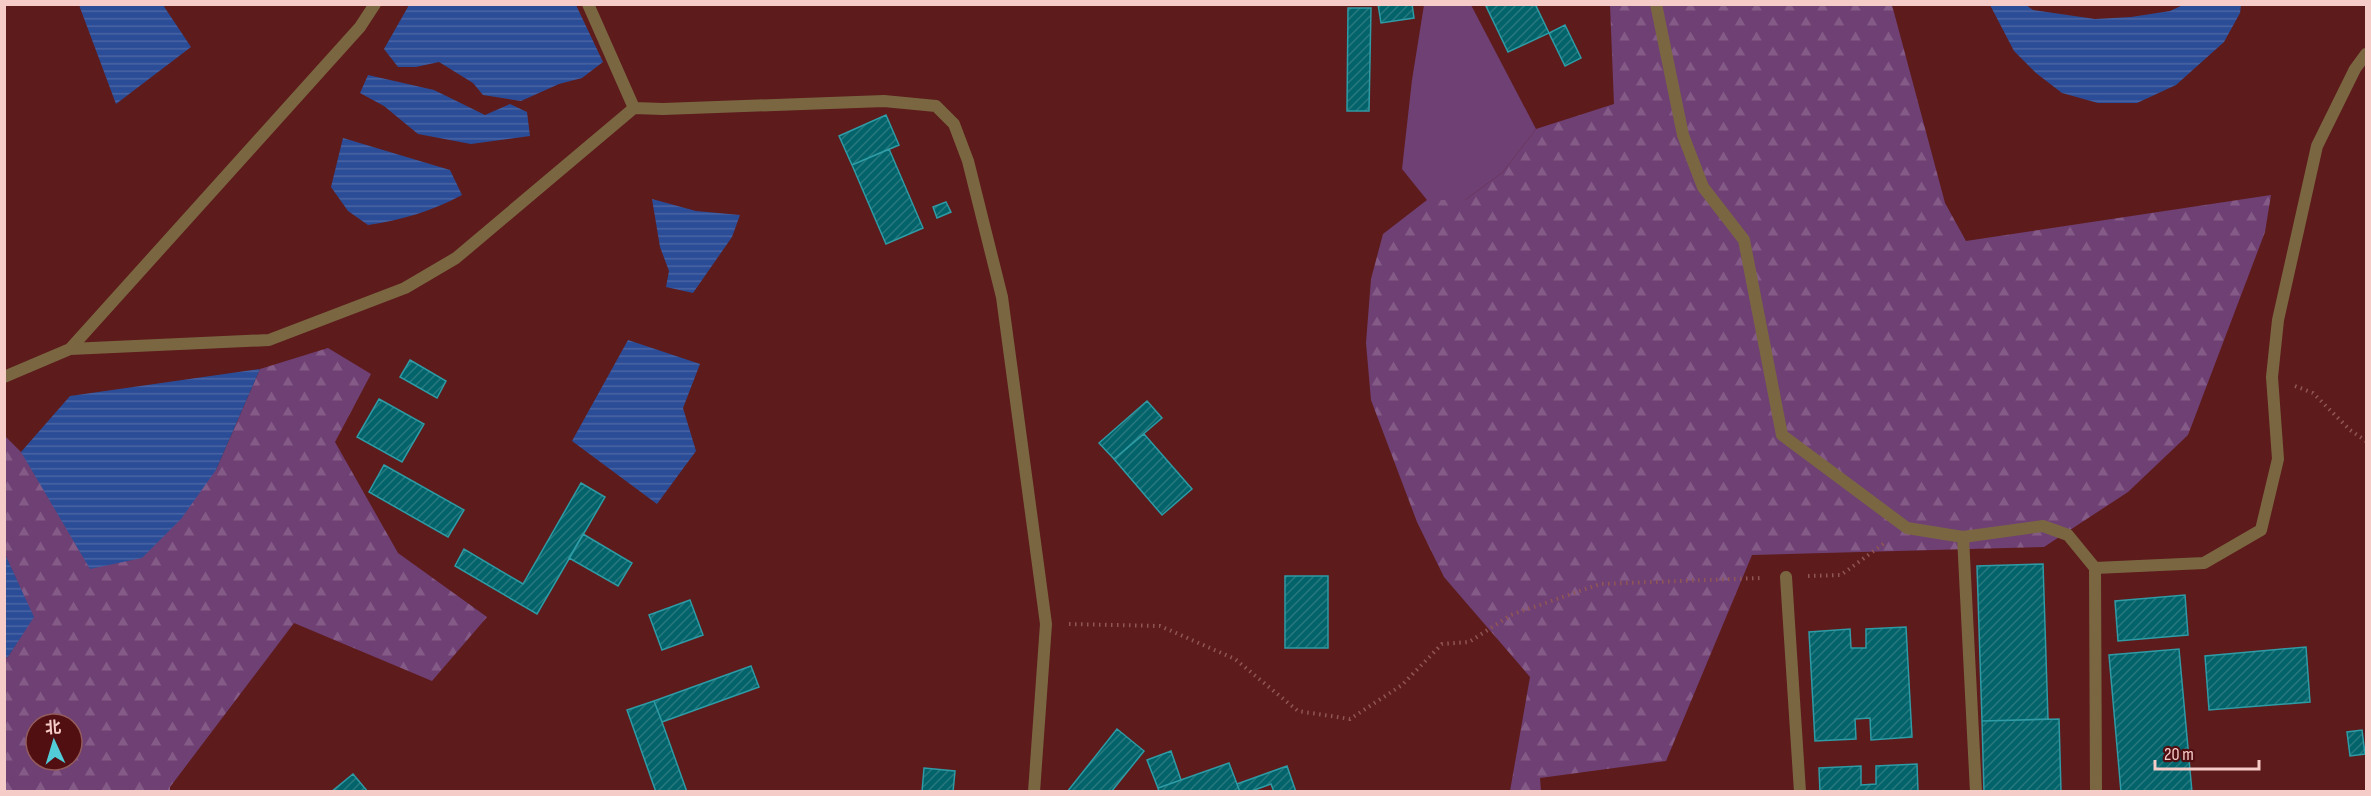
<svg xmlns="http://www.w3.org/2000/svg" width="2371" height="796" viewBox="0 0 2371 796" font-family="'Sofia Sans Condensed','Noto Sans SC',sans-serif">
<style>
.green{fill:#6f4074}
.forest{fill:url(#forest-firs);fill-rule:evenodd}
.water{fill:url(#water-rules)}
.building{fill:url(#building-hatch);stroke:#2e9ba5;stroke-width:1.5}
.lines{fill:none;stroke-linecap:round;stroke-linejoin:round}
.path{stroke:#905655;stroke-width:4;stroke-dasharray:1.5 4.5;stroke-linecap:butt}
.street{stroke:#7a6742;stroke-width:12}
</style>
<defs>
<pattern id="forest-firs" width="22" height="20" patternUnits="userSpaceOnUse" patternTransform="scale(1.5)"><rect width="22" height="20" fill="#6f4074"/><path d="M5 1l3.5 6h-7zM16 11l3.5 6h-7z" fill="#845a86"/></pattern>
<pattern id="water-rules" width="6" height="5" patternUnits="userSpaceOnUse" patternTransform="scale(1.5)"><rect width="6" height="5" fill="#2b4d97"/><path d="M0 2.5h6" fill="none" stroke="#4a65a4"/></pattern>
<pattern id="building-hatch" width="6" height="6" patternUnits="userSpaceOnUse" patternTransform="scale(1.5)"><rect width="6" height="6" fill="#03636a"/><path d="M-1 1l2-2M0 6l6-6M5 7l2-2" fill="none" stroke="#28787e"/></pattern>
</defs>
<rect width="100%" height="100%" fill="#5d1b1c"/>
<path class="green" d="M1424,5H1471L1536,129L1503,172L1465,200H1427L1402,169L1412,80Z"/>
<path class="forest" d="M1610,5H1892L1945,203L1966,241L2271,195L2265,232L2188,435L2128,492L2044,547L1752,555L1666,761L1540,778L1541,791H1510L1530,677L1444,577L1417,522L1371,400L1366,343L1371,279L1383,234L1427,200H1465L1503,172L1536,129L1614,104Z
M328,348L371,374L335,442L398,553L487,617L432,681L294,623L170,787V791H5V658L8,657L33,617L5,554L4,435L21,452L216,470L260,369ZM36,724H72V760H36Z"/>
<path class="water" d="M79,5H163L191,47L116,104Z
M409,5H576L603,62L582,78L559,84L521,101L483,95L473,83L439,62L416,67H398L384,49Z
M1990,5H2026L2033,10L2095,19L2131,17L2170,11L2183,5H2241L2240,13L2224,42L2176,85L2137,103H2098L2062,93L2036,73L2014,51Z
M368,75L434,90L485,115L510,104L527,112L530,136L471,144L418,134L384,106L360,93Z
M343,138L450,170L462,195C432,211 402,220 368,225L348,211L331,187Z
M652,199L696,211L740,215L732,237L693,293L666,287L669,271L660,247Z
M628,340L700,364L683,408L696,451L657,504L572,441Z
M260,369L216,470L181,519L142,558L90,569L21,452L70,396Z
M5,554L34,617L8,657L5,658Z"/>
<path class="building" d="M1378,4H1412L1414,18L1381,23Z
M1485,4H1535L1549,33L1508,52Z
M1348,8H1371L1369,111H1347Z
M1565,25L1581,58L1565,66L1549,33Z
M886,115L899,145L852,165L839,136Z
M889,149L923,228L886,244L852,165Z
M946,202L951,212L937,218L933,207Z
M410,360L446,381L437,398L400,377Z
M379,399L424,424L402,462L357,437Z
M1147,401L1162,418L1114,459L1099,443Z
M1144,434L1192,489L1162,515L1114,459Z
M384,465L464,510L448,537L369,492Z
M581,483L605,497L537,614L455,566L464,549L523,584Z
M583,534L632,563L618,586L569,558Z
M2043,564L2048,719L1982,721L1977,566Z
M1285,576H1328V648H1285Z
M2185,595L2188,635L2118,641L2115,601Z
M690,600L703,635L662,650L649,615Z
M1906,627L1912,737L1871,740L1870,718L1855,719L1856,739L1815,741L1809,632L1850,629L1851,648H1866V629Z
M2306,647L2310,702L2209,710L2205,656Z
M2179,649L2192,792H2121L2109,655Z
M751,666L759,687L662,722L654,701Z
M654,701L662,722L687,792H656L627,710Z
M2059,719L2061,792H1984L1982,721Z
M1117,729L1144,751L1111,792H1067Z
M2362,730L2365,754L2350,756L2347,732Z
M1171,751L1181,780L1158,788L1147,760Z
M1229,763L1240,792H1159L1158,788Z
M1917,764L1918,792H1820L1819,768L1861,766V785L1876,784V766Z
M1287,766L1296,792H1274L1271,784L1249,792H1240L1237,784Z
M924,768L955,771L953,792H922Z
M353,774L368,792H331Z"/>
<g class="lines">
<path class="path" d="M2295,386L2313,393L2350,430L2366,441
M1808,576L1841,575L1886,542
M1069,624L1160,626L1235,659L1298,711L1350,719L1402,685L1442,644L1469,642L1511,615L1600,584L1762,578"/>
<path class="street" d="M588,4L634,108
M1656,4L1683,135L1703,187L1744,240L1782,435L1907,528L1963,537L2043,526L2068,535L2095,568L2096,792
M70,349L360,27L375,4
M4,377L70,349L269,340L405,288L456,258L634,108L663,109L884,101L936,106L954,124L968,161L1002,297L1046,624L1034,792
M1963,537L1976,792
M2095,568L2204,563L2261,530L2278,459L2272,377L2278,320L2317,146L2355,69L2366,54
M1786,577L1800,792"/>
</g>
<rect width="2371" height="796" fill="none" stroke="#f6ccc9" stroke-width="12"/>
<g transform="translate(54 742) rotate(356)"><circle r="28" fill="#510f12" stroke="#935b5b" stroke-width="1.5"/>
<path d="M0-4.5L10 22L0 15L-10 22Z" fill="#52ccd6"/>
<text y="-9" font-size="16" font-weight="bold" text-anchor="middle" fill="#f6ccc9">北</text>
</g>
<path d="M2155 760v9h104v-9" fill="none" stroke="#f6ccc9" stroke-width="3"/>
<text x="2164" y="760" font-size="18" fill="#f6ccc9" stroke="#510f12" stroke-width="4.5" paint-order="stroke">20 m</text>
</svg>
